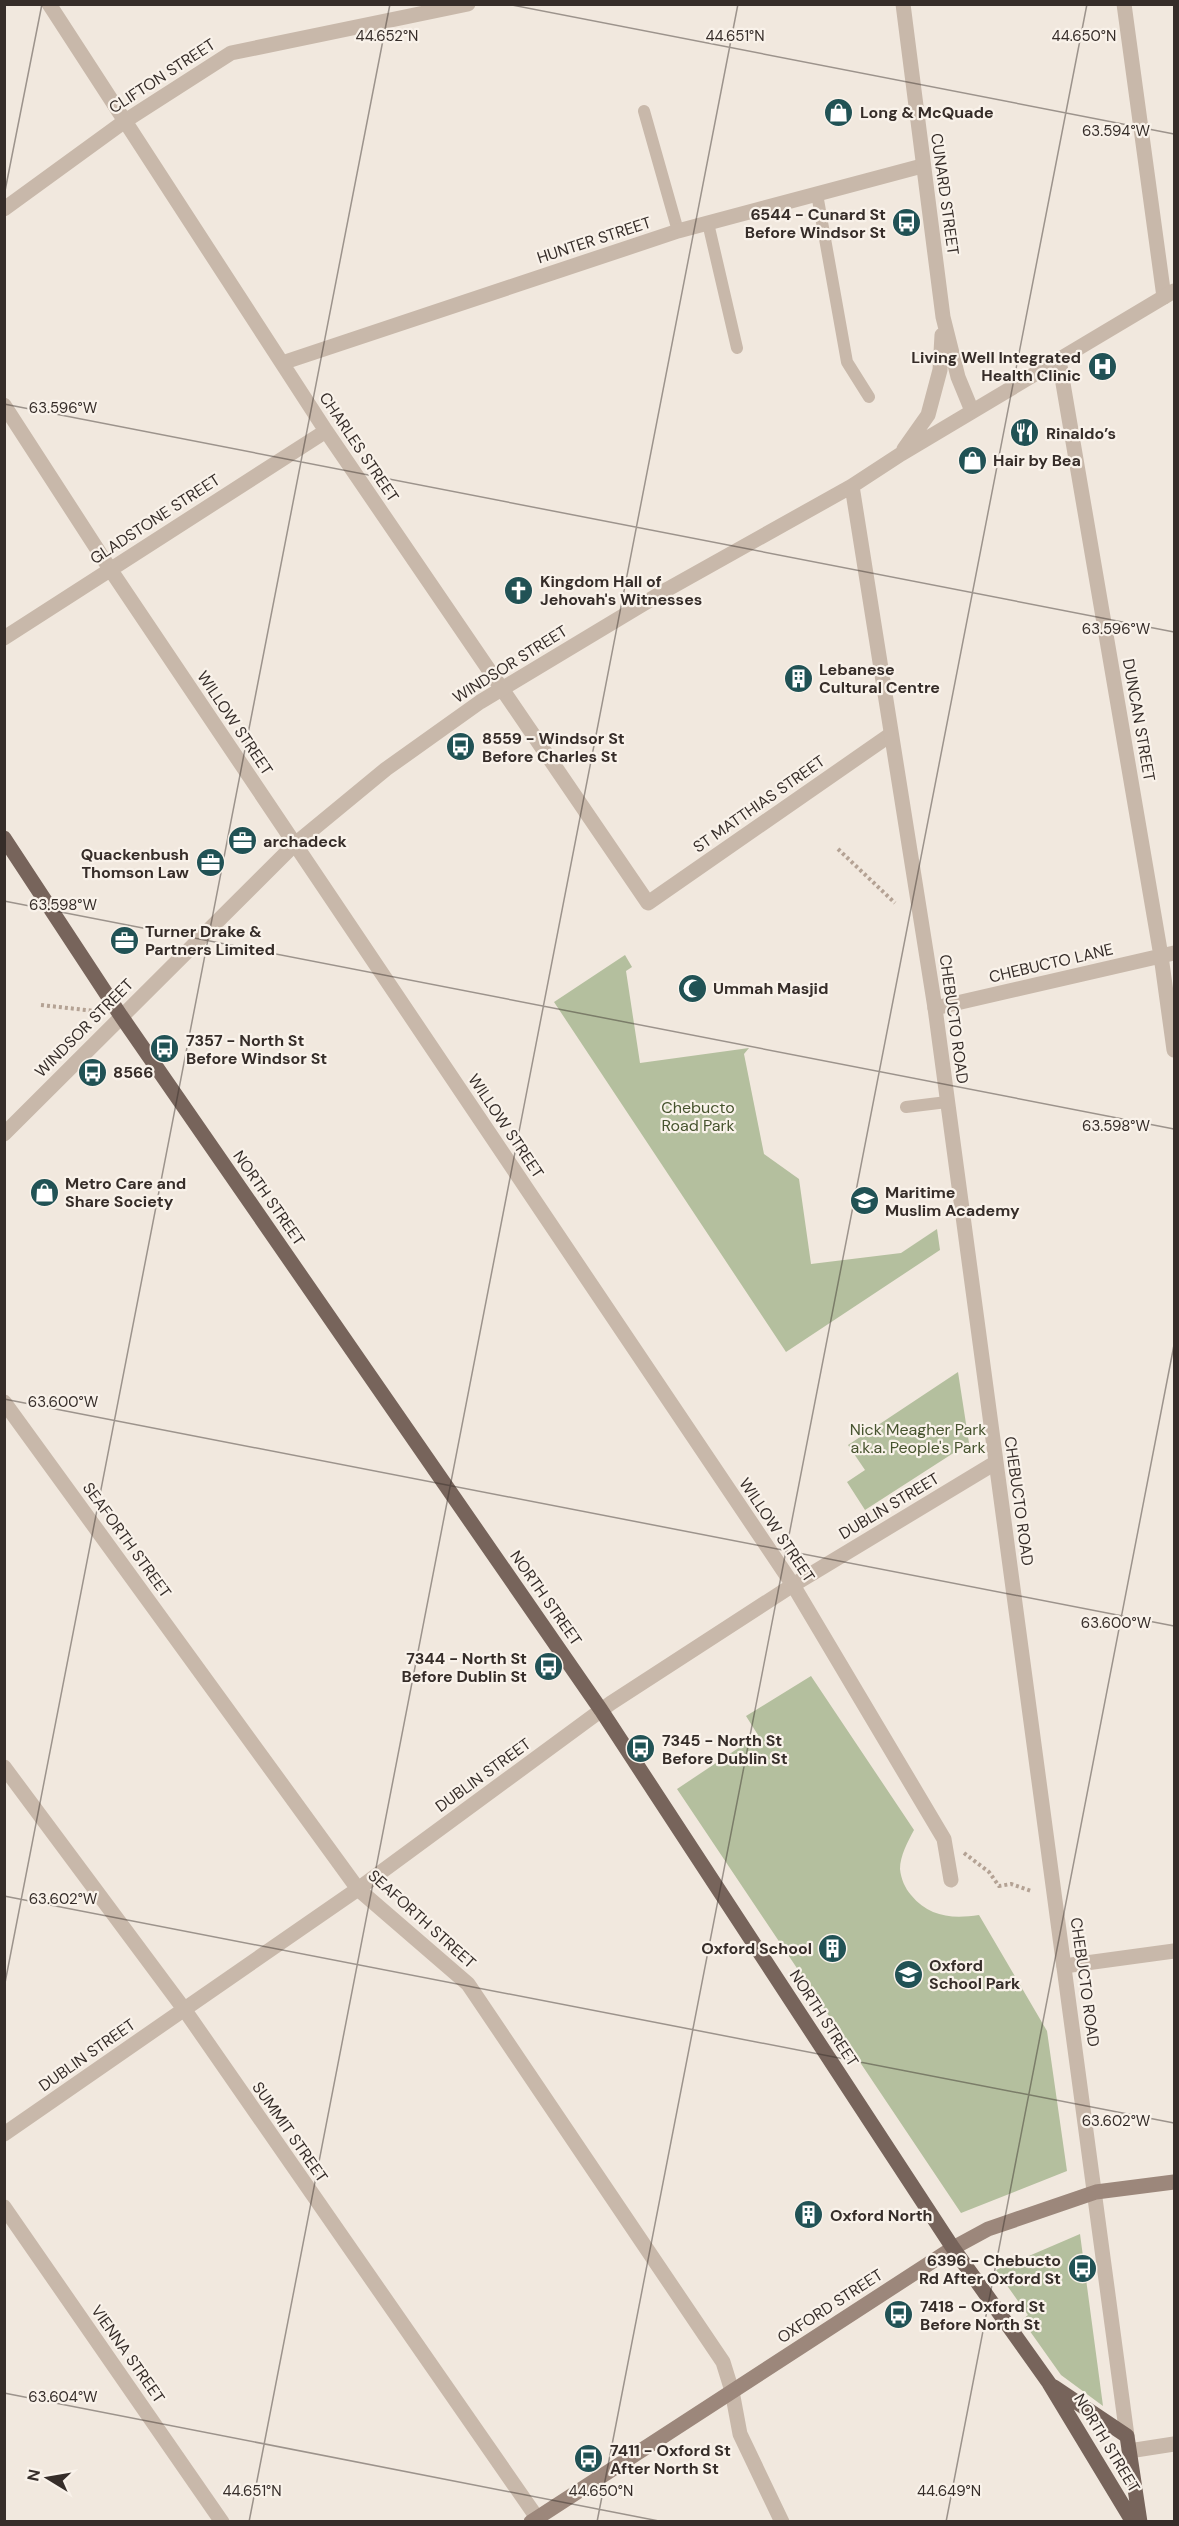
<svg xmlns="http://www.w3.org/2000/svg" width="1179" height="2526" viewBox="0 0 1179 2526" font-family="'DM Sans',sans-serif">
<style>
.green{fill:#b4bf9e}
.lines{fill:none;stroke-linecap:round;stroke-linejoin:round}
.path{stroke:#b4a294;stroke-width:4;stroke-dasharray:3 3;stroke-linecap:butt}
.service{stroke:#c8b8aa;stroke-width:12}
.minor{stroke:#c8b8aa;stroke-width:15}
.tertiary{stroke:#c8b8aa;stroke-width:15}
.secondary{stroke:#9c877b;stroke-width:15}
.primary{stroke:#77645b;stroke-width:15}
.ticks{fill:none;stroke:#362d29;stroke-width:1.5;stroke-opacity:0.45}
.labels{text-anchor:middle;dominant-baseline:central;stroke-width:4.5;stroke-linejoin:round;paint-order:stroke}
.street-label{font-size:16px;fill:#362d29;stroke:#f9f2ea}
.poi-label{font-size:16px;font-weight:bold;fill:#362d29;stroke:#f9f2ea;text-anchor:start}
.park-label{font-size:16px;fill:#46532e;stroke:#f9f2ea}
.ticks-label{font-size:15px;text-anchor:middle;fill:#362d29;stroke:#f9f2ea;stroke-width:4.5;stroke-linejoin:round;paint-order:stroke}
</style>
<rect width="100%" height="100%" fill="#f1e8de"/>
<path class="green" d="M625,955L632,967L626,971L640,1063L749,1048L744,1054L764,1154L799,1179L811,1264L901,1253L937,1229L940,1250L786,1352L554,1002Z
M958,1372L969,1443L865,1510L847,1482L865,1470L848,1445Z
M811,1676L914,1830C908,1841 900,1856 900,1869C901,1879 905,1888 911,1895C929,1917 952,1919 979,1915L1047,2031L1067,2171L961,2213L677,1789L758,1735L746,1716Z
M1080,2234L1103,2406L1061,2375L1022,2320L1028,2315L996,2270Z"/>
<g class="lines">
<path class="path" d="M838,849L895,903
M41,1005L95,1011
M964,1853L989,1872L999,1886L1011,1884L1031,1891"/>
<path class="service" d="M644,111L678,231
M817,194L847,362L869,397
M708,223L737,348
M906,1107L947,1102"/>
<path class="minor" d="M49,4L326,431L648,903L890,735
M1124,4L1164,297
M4,209L125,121L231,53L468,4
M1059,360L1161,956L1174,1050
M282,363L678,231L922,166
M4,405L110,569L793,1585L944,1839L951,1880
M4,638L326,431
M935,1008L1174,953
M4,1402L358,1889L468,1984L723,2362L732,2391L740,2434L782,2522
M4,1767L184,2009L540,2522
M1064,1966L1174,1951
M4,2134L358,1889L611,1703L793,1585L995,1463
M4,2207L222,2522
M1129,2451L1174,2444"/>
<path class="tertiary" d="M903,4L943,317L958,377L972,411
M904,449L928,415L940,370L942,335
M852,486L935,1008L1127,2436
M4,1134L295,844L386,769L480,702L668,589L852,486L901,454L1174,291"/>
<path class="secondary" d="M531,2522L953,2248L988,2229L1096,2192L1174,2182"/>
<path class="primary" d="M4,838L121,1016L601,1710L953,2248L1049,2383L1133,2522
M1054,2387L1127,2436L1140,2522"/>
</g>
<path class="ticks" d="M507,4L1174,134M4,196L42,4M4,404L1174,632M4,901L1174,1129M4,1399L1174,1626M4,1896L1174,2123M4,1988L390,4M4,2393L664,2522M249,2522L738,4M597,2522L1087,4M946,2522L1174,1345"/>
<defs>
<symbol id="shop-disc" viewBox="-11 -11 22 22"><circle r="9.5" fill="#215255" stroke="#f9f2ea"/><path d="M-5-2.5h2.3a2.7 3.5 0 0 1 5.4 0H5L5.5 6h-11ZM-1.5-2.5h3a1.5 2.3 0 0 0-3 0Z" fill="#fff"/></symbol>
<symbol id="bus-disc" viewBox="-11 -11 22 22"><circle r="9.5" fill="#215255" stroke="#f9f2ea"/><path d="M-5-6H5V4H4V6H2V4H-2V6H-4V4H-5ZM-3.5-4V0h7V-4ZM-3.5 1.2v1.5H-2V1.2ZM2 1.2v1.5H3.5V1.2Z" fill="#fff"/></symbol>
<symbol id="hospital-disc" viewBox="-11 -11 22 22"><circle r="9.5" fill="#215255" stroke="#f9f2ea"/><path d="M-5-5h3v3.5h4V-5h3V5h-3V1.5h-4V5h-3Z" fill="#fff"/></symbol>
<symbol id="restaurant-disc" viewBox="-11 -11 22 22"><circle r="9.5" fill="#215255" stroke="#f9f2ea"/><path d="M-5-6h1v4h1v-4h1v4h1v-4h1v5L-1.5 .5V6h-2V.5L-5-1ZM5-6V6H3V1.5H1.5Q1.5-4 5-6Z" fill="#fff"/></symbol>
<symbol id="church-disc" viewBox="-11 -11 22 22"><circle r="9.5" fill="#215255" stroke="#f9f2ea"/><path d="M-1.2-6h2.4v3.5h3.3v2.4h-3.3V6h-2.4V-.1h-3.3v-2.4h3.3Z" fill="#fff"/></symbol>
<symbol id="building-disc" viewBox="-11 -11 22 22"><circle r="9.5" fill="#215255" stroke="#f9f2ea"/><path d="M-4-6H4V6H1V3H-1V6H-4ZM-2.5-4.3h1.7v1.8h-1.7ZM.8-4.3h1.7v1.8H.8ZM-2.5-1h1.7V.8h-1.7ZM.8-1h1.7V.8H.8Z" fill="#fff"/></symbol>
<symbol id="office-disc" viewBox="-11 -11 22 22"><circle r="9.5" fill="#215255" stroke="#f9f2ea"/><path d="M-6-3h4V-5.5h4V-3h4V5H-6ZM-1-4.5V-3h2v-1.5ZM-6 0V1H6V0Z" fill="#fff"/></symbol>
<symbol id="mosque-disc" viewBox="-11 -11 22 22"><circle r="9.5" fill="#215255" stroke="#f9f2ea"/><path d="M3.5-4.9A6 6 0 1 0 3.5 4.9A5 5 0 1 1 3.5-4.9Z" fill="#fff"/></symbol>
<symbol id="school-disc" viewBox="-11 -11 22 22"><circle r="9.5" fill="#215255" stroke="#f9f2ea"/><path d="M0-5L7-2L0 1L-7-2ZM-4 1L0 2.5L4 1V4Q0 6-4 4Z" fill="#fff"/></symbol>
</defs>
<g fill-rule="evenodd">
<use href="#shop-disc" x="822" y="96" width="33" height="33"/>
<use href="#bus-disc" x="890" y="206" width="33" height="33"/>
<use href="#hospital-disc" x="1086" y="350" width="33" height="33"/>
<use href="#restaurant-disc" x="1008" y="416" width="33" height="33"/>
<use href="#shop-disc" x="956" y="444" width="33" height="33"/>
<use href="#church-disc" x="502" y="574" width="33" height="33"/>
<use href="#building-disc" x="782" y="662" width="33" height="33"/>
<use href="#bus-disc" x="444" y="730" width="33" height="33"/>
<use href="#office-disc" x="226" y="824" width="33" height="33"/>
<use href="#office-disc" x="194" y="846" width="33" height="33"/>
<use href="#office-disc" x="108" y="924" width="33" height="33"/>
<use href="#mosque-disc" x="676" y="972" width="33" height="33"/>
<use href="#bus-disc" x="148" y="1032" width="33" height="33"/>
<use href="#bus-disc" x="76" y="1056" width="33" height="33"/>
<use href="#shop-disc" x="28" y="1176" width="33" height="33"/>
<use href="#school-disc" x="848" y="1184" width="33" height="33"/>
<use href="#bus-disc" x="532" y="1650" width="33" height="33"/>
<use href="#bus-disc" x="624" y="1732" width="33" height="33"/>
<use href="#building-disc" x="816" y="1932" width="33" height="33"/>
<use href="#school-disc" x="892" y="1958" width="33" height="33"/>
<use href="#building-disc" x="792" y="2198" width="33" height="33"/>
<use href="#bus-disc" x="1066" y="2252" width="33" height="33"/>
<use href="#bus-disc" x="882" y="2298" width="33" height="33"/>
<use href="#bus-disc" x="572" y="2442" width="33" height="33"/>
</g>
<g class="labels">
<g class="street-label">
<text transform="translate(162 76) rotate(-33)">CLIFTON STREET</text>
<text transform="translate(945 194) rotate(82)">CUNARD STREET</text>
<text transform="translate(594 240) rotate(-18)">HUNTER STREET</text>
<text transform="translate(359 447) rotate(56)">CHARLES STREET</text>
<text transform="translate(155 519) rotate(-33)">GLADSTONE STREET</text>
<text transform="translate(510 664) rotate(-32)">WINDSOR STREET</text>
<text transform="translate(1139 720) rotate(80)">DUNCAN STREET</text>
<text transform="translate(235 723) rotate(56)">WILLOW STREET</text>
<text transform="translate(759 804) rotate(-35)">ST MATTHIAS STREET</text>
<text transform="translate(1051 963) rotate(-13)">CHEBUCTO LANE</text>
<text transform="translate(954 1019) rotate(82)">CHEBUCTO ROAD</text>
<text transform="translate(84 1028) rotate(-45)">WINDSOR STREET</text>
<text transform="translate(506 1126) rotate(56)">WILLOW STREET</text>
<text transform="translate(269 1198) rotate(55)">NORTH STREET</text>
<text transform="translate(1019 1501) rotate(82)">CHEBUCTO ROAD</text>
<text transform="translate(889 1506) rotate(-31)">DUBLIN STREET</text>
<text transform="translate(777 1530) rotate(56)">WILLOW STREET</text>
<text transform="translate(127 1540) rotate(54)">SEAFORTH STREET</text>
<text transform="translate(546 1598) rotate(55)">NORTH STREET</text>
<text transform="translate(483 1775) rotate(-36)">DUBLIN STREET</text>
<text transform="translate(422 1919) rotate(42)">SEAFORTH STREET</text>
<text transform="translate(1085 1982) rotate(82)">CHEBUCTO ROAD</text>
<text transform="translate(824 2018) rotate(57)">NORTH STREET</text>
<text transform="translate(87 2055) rotate(-35)">DUBLIN STREET</text>
<text transform="translate(290 2132) rotate(55)">SUMMIT STREET</text>
<text transform="translate(830 2306) rotate(-33)">OXFORD STREET</text>
<text transform="translate(128 2354) rotate(55)">VIENNA STREET</text>
<text transform="translate(1107 2443) rotate(59)">NORTH STREET</text>
</g>
<g class="poi-label">
<text x="860" y="112">Long &amp; McQuade</text>
<text x="886" y="214" text-anchor="end">6544 - Cunard St<tspan x="886" dy="18">Before Windsor St</tspan></text>
<text x="1081" y="357" text-anchor="end">Living Well Integrated<tspan x="1081" dy="18">Health Clinic</tspan></text>
<text x="1046" y="433">Rinaldo’s</text>
<text x="993" y="460">Hair by Bea</text>
<text x="540" y="581">Kingdom Hall of<tspan x="540" dy="18">Jehovah's Witnesses</tspan></text>
<text x="819" y="669">Lebanese<tspan x="819" dy="18">Cultural Centre</tspan></text>
<text x="482" y="738">8559 - Windsor St<tspan x="482" dy="18">Before Charles St</tspan></text>
<text x="263" y="841">archadeck</text>
<text x="189" y="854" text-anchor="end">Quackenbush<tspan x="189" dy="18">Thomson Law</tspan></text>
<text x="145" y="931">Turner Drake &amp;<tspan x="145" dy="18">Partners Limited</tspan></text>
<text x="713" y="988">Ummah Masjid</text>
<text x="186" y="1040">7357 - North St<tspan x="186" dy="18">Before Windsor St</tspan></text>
<text x="113" y="1072">8566</text>
<text x="65" y="1183">Metro Care and<tspan x="65" dy="18">Share Society</tspan></text>
<text x="885" y="1192">Maritime<tspan x="885" dy="18">Muslim Academy</tspan></text>
<text x="527" y="1658" text-anchor="end">7344 - North St<tspan x="527" dy="18">Before Dublin St</tspan></text>
<text x="662" y="1740">7345 - North St<tspan x="662" dy="18">Before Dublin St</tspan></text>
<text x="812" y="1948" text-anchor="end">Oxford School</text>
<text x="929" y="1965">Oxford<tspan x="929" dy="18">School Park</tspan></text>
<text x="830" y="2215">Oxford North</text>
<text x="1061" y="2260" text-anchor="end">6396 - Chebucto<tspan x="1061" dy="18">Rd After Oxford St</tspan></text>
<text x="920" y="2306">7418 - Oxford St<tspan x="920" dy="18">Before North St</tspan></text>
<text x="610" y="2450">7411 - Oxford St<tspan x="610" dy="18">After North St</tspan></text>
</g>
<g class="park-label">
<text x="698" y="1107">Chebucto<tspan x="698" dy="18">Road Park</tspan></text>
<text x="918" y="1429">Nick Meagher Park<tspan x="918" dy="18">a.k.a. People's Park</tspan></text>
</g>
</g>
<g class="ticks-label">
<text x="387" y="41">44.652°N</text>
<text x="735" y="41">44.651°N</text>
<text x="1084" y="41">44.650°N</text>
<text x="1116" y="136">63.594°W</text>
<text x="63" y="413">63.596°W</text>
<text x="1116" y="634">63.596°W</text>
<text x="63" y="910">63.598°W</text>
<text x="1116" y="1131">63.598°W</text>
<text x="63" y="1407">63.600°W</text>
<text x="1116" y="1628">63.600°W</text>
<text x="63" y="1904">63.602°W</text>
<text x="1116" y="2126">63.602°W</text>
<text x="63" y="2402">63.604°W</text>
<text x="252" y="2496">44.651°N</text>
<text x="601" y="2496">44.650°N</text>
<text x="949" y="2496">44.649°N</text>
</g>
<rect width="1179" height="2526" fill="none" stroke="#362d29" stroke-width="12"/>
<g transform="translate(48 2478) rotate(281)" stroke="#f9f2ea" stroke-width="4.5" paint-order="stroke">
<path d="M0-4.5L10 22L0 15L-10 22Z" fill="#362d29"/>
<text y="-9" font-size="16" font-weight="bold" text-anchor="middle" fill="#362d29">N</text>
</g>
</svg>
